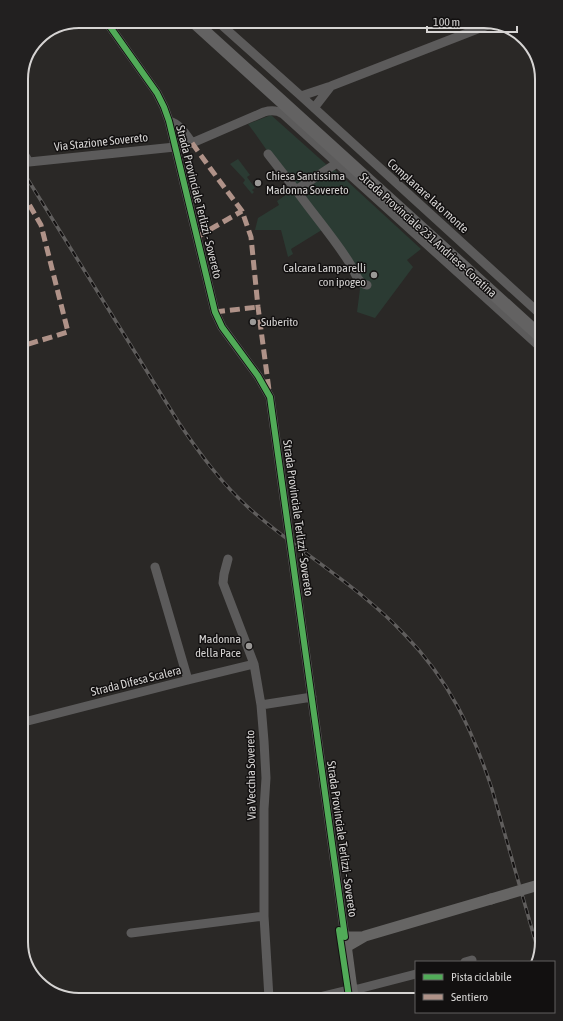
<svg xmlns="http://www.w3.org/2000/svg" width="563" height="1021" viewBox="0 0 563 1021" font-family="'Asap Condensed',sans-serif">
<style>
.green{fill:#2b3b33}
.lines{fill:none;stroke-linecap:round;stroke-linejoin:round}
.minor{stroke:#5c5b5b;stroke-width:9}
.major{stroke:#666564;stroke-width:11}
.highway{stroke:#636262;stroke-width:13}
.rail-casing{stroke:#605e5d;stroke-width:3.5}
.rail{stroke:#121010;stroke-width:2;stroke-dasharray:6;stroke-linecap:butt}
.major-bridge{stroke:#666564;stroke-width:11}
.quiet{stroke:#af9288;stroke-width:5;stroke-dasharray:10 5;stroke-linecap:butt}
.cycleway-casing{stroke:#121010;stroke-width:8}
.cycleway{stroke:#51ab58;stroke-width:6}
.poi-dot{fill:#9a9896;stroke:#121010;stroke-width:1.5}
.labels{text-anchor:middle;dominant-baseline:central;stroke-width:3;stroke-linejoin:round;paint-order:stroke}
.street-label{font-size:12px;fill:#d6d4d3;stroke:#121010}
.poi-label{font-size:12px;fill:#d6d4d3;stroke:#121010;text-anchor:start}
.rim{fill:none;stroke:#d6d4d3;stroke-width:2}
</style>
<rect width="100%" height="100%" fill="#2a2826"/>
<path class="green" d="M271,115L328,166L334,169L421,249L407,260L413,267L375,318L357,312L360,289L355,275L325,228L291,249L293,254L288,257L281,230H255L258,218L279,205L277,201L293,190C278,168 264,145 248,124Z
M238,159L250,175L247,177L255,188L252,190L254,192L252,194L243,183L245,180L230,164Z"/>
<g class="lines">
<path class="minor" d="M106,21L157,93L164,107L169,121L215,312L222,327L258,376L270,397L345,937
M217,21L301,96L539,313
M301,96L331,86L493,23
M314,108L331,86
M169,121C180,124 185,133 192,143
M21,149L29,162L175,147L192,143L264,112C271,110 277,110 283,114L539,346
M268,154L296,190L337,163
M296,190C313,214 333,237 349,262C354,269 357,284 367,285
M228,559L224,574L223,583L254,664L261,705L264,741L266,778L264,809V916L269,998
M155,567L188,680
M261,705L312,697
M24,722L188,680L254,664
M131,933L264,916
M465,962L472,960
M319,997L348,990L358,989L416,974"/>
<path class="major" d="M346,947L365,936L491,899
M353,997L345,937H362"/>
<path class="highway" d="M193,21L539,335"/>
<defs>
<path id="rail" d="M22,170L179,423C200,454 222,484 250,509C300,553 359,586 405,635C449,680 472,729 492,789L539,954"/>
</defs>
<use href="#rail" class="rail-casing"/>
<use href="#rail" class="rail"/>
<path class="major-bridge" d="M491,899L542,884"/>
<path class="quiet" d="M192,143L210,168L242,211L251,237L258,307L269,390
M22,192L41,225L68,332L22,346
M197,237L242,211
M215,312L258,307"/>
<defs>
<path id="cycleway" d="M106,21L157,93L164,107L169,121L215,312L222,327L258,376L270,397L345,937
M339,930L349,997"/>
</defs>
<use href="#cycleway" class="cycleway-casing"/>
<use href="#cycleway" class="cycleway"/>
</g>
<g class="poi-dot">
<circle cx="258" cy="183" r="4"/>
<circle cx="374" cy="275" r="4"/>
<circle cx="253" cy="322" r="4"/>
<circle cx="249" cy="646" r="4"/>
</g>
<g class="labels">
<g class="street-label">
<text transform="translate(101 142) rotate(-6)">Via Stazione Sovereto</text>
<text transform="translate(428 196) rotate(42)">Complanare lato monte</text>
<text transform="translate(199 202) rotate(76)">Strada Provinciale Terlizzi - Sovereto</text>
<text transform="translate(428 235) rotate(42)">Strada Provinciale 231 Andriese-Coratina</text>
<text transform="translate(298 518) rotate(82)">Strada Provinciale Terlizzi - Sovereto</text>
<text transform="translate(136 681) rotate(-14)">Strada Difesa Scalera</text>
<text transform="translate(251 775) rotate(-91)">Via Vecchia Sovereto</text>
<text transform="translate(342 839) rotate(82)">Strada Provinciale Terlizzi - Sovereto</text>
</g>
<g class="poi-label">
<text x="266" y="176">Chiesa Santissima<tspan x="266" dy="14">Madonna Sovereto</tspan></text>
<text x="366" y="268" text-anchor="end">Calcara Lamparelli<tspan x="366" dy="14">con ipogeo</tspan></text>
<text x="261" y="322">Suberito</text>
<text x="241" y="639" text-anchor="end">Madonna<tspan x="241" dy="14">della Pace</tspan></text>
</g>
</g>
<path d="M0 0H563V1021H0ZM79 28H484A51 51 0 0 1 535 79V942A51 51 0 0 1 484 993H79A51 51 0 0 1 28 942V79A51 51 0 0 1 79 28Z" fill="#222020" fill-rule="evenodd"/>
<path class="rim" d="M79 28H484A51 51 0 0 1 535 79V942A51 51 0 0 1 484 993H79A51 51 0 0 1 28 942V79A51 51 0 0 1 79 28Z"/>
<rect x="415" y="961" width="140" height="52" fill="#121010" stroke="#605e5e"/>
<rect x="423" y="974" width="20" height="6" fill="#51ab58" stroke="#605e5e"/>
<text x="451" y="981" font-size="12" fill="#d6d4d3">Pista ciclabile</text>
<rect x="423" y="994" width="20" height="6" fill="#af9288" stroke="#605e5e"/>
<text x="451" y="1001" font-size="12" fill="#d6d4d3">Sentiero</text>
<path d="M427 26v6h90v-6" fill="none" stroke="#d6d4d3" stroke-width="2"/>
<text x="433" y="26" font-size="12" fill="#d6d4d3" stroke="#121010" stroke-width="3" paint-order="stroke">100 m</text>
</svg>
